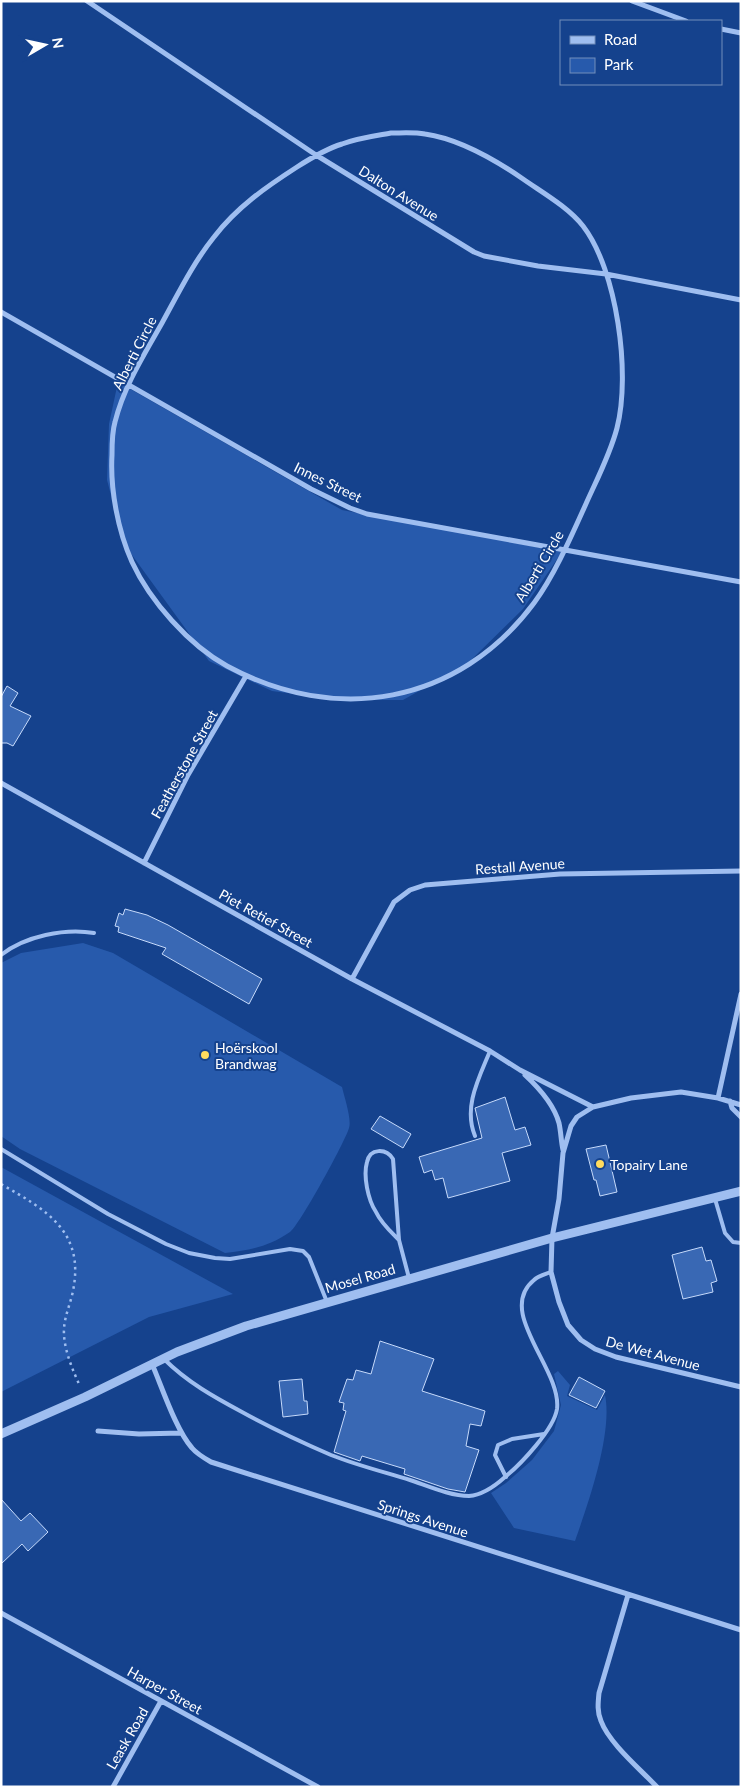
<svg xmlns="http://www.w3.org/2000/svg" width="742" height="1788" viewBox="0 0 742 1788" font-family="Lato,sans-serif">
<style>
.green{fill:#275aac}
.building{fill:#3968b4;stroke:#c6dafb}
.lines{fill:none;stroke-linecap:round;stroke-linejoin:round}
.path{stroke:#9fbef0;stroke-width:2.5;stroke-dasharray:2.5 4;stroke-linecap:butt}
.service{stroke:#9fbef0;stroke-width:4}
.minor{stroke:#9fbef0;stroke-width:5}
.tertiary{stroke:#9fbef0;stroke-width:9}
.poi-dot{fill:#ffdb5e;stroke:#15428d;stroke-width:2}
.labels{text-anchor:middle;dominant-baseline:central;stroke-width:4;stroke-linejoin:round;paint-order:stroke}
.street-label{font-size:14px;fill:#fff;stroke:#15428d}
.poi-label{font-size:14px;fill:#fff;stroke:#15428d;text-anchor:start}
</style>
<rect width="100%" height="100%" fill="#15428d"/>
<path class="green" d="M118,382L342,510L562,552L523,609L467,664L403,700H341L272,691L209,661L124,544L107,480L109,424Z
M83,943L113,953L342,1087C344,1096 352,1120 349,1128C345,1142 299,1226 290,1232C268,1247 250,1250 225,1253L20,1149L1,1136V963L21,953Z
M1,1167L209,1281L233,1294L149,1317L1,1392Z
M558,1371L570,1385L567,1396L597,1410L605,1395C613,1433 588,1504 575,1541L514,1528L491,1493L506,1483L532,1460L554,1431L561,1405L554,1374Z"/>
<path class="building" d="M7,686L18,693L10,706L31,716L13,746L7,743H1V697Z
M125,909L147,915L168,925L262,979L249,1004L162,954L166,948L118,932L119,927L115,926L119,913L123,915Z
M505,1097L515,1130L525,1127L531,1145L502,1153L510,1181L448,1198L443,1178L435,1180L432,1170L424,1173L419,1157L482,1138L475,1108Z
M380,1116L411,1134L403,1148L371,1129Z
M606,1145L617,1192L600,1196L596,1180H594L586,1149Z
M702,1247L706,1261L711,1260L717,1281L711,1283L713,1292L683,1299L672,1255Z
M380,1341L434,1359L422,1391L485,1411L481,1426L470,1424L466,1446L479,1450L465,1492L448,1489L404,1474L405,1469L362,1456L360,1461L334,1452L346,1411L343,1410L344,1403L339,1402L347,1379L353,1380L356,1370L371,1374Z
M579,1377L605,1391L596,1408L569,1395Z
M302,1379L304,1401H307L308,1414L283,1417L279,1381Z
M1,1499L21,1521L30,1513L48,1532L28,1551L22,1544L1,1564Z"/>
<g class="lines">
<path class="path" d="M1,1184C46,1210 85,1231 73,1291C70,1306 63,1319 64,1335C65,1352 73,1371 80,1386"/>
<path class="service" d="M1,955C25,936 65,928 94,933
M475,1136C463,1107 479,1078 490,1051
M1,1149L108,1214L166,1244L189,1253L215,1258L230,1259L290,1249L303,1251L309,1257L327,1302
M715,1199L725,1233L733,1242L741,1243
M399,1240C390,1231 381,1223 376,1212C368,1200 363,1176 367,1162C370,1148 386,1148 393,1159L399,1240L409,1278
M164,1359C187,1382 214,1397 242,1412C271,1428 301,1442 331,1455C356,1465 384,1472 410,1480C428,1486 450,1496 469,1496C482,1495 495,1486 505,1477C521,1464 554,1429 557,1409C562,1369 495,1312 534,1280C538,1276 546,1274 551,1272
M506,1477L495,1455L498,1445L512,1439L544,1434"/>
<path class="minor" d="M87,1L316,155L474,252L484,256L538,266L606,274L741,300
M632,1L686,21
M721,29L741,33
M391,133C402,133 414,132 425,134C460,139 494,159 523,179C543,193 568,207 583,226C617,270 631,374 617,428C610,455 596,481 585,506C571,537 554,576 534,603C458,705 336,725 227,666C189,645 150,601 132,562C118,531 110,489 112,455C112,444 112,432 115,422C124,386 144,355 162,323C178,294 193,263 214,237C237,207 266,187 297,167C311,158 326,149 342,144C358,138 374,136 391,133Z
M1,312L311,489L350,508L367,514L741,582
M1,783L352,979L490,1051L520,1070L593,1107
M144,863L188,775L246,676
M352,979L394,902L410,890L425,885L560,874L741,871
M525,1075C538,1087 554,1105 559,1123C561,1132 561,1141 563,1150
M718,1098L741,994
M730,1101L732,1108L741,1117
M741,1105L718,1098L681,1092L631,1098L593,1107L577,1117L571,1126L563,1153L559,1199L552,1238L551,1272L559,1302L568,1325L581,1340L595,1349L616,1357L741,1387
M152,1364C162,1387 176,1430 192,1448C197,1454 204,1458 211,1462L741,1630
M98,1431L139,1434L181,1433
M628,1595L599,1693C598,1703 597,1712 601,1721C609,1743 640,1769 657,1787
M1,1613L318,1787
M113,1787L161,1701"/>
<path class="tertiary" d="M1,1434L85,1397L177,1352L246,1326L552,1238L741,1191"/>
</g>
<g class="poi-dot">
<circle cx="205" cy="1055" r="5"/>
<circle cx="600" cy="1164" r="5"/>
</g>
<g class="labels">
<g class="street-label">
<text transform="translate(399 193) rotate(32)">Dalton Avenue</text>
<text transform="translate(134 353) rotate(-63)">Alberti Circle</text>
<text transform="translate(328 482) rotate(26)">Innes Street</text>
<text transform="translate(539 566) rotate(-59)">Alberti Circle</text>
<text transform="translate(184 764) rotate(-61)">Featherstone Street</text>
<text transform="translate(520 866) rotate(-4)">Restall Avenue</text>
<text transform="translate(266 918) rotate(29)">Piet Retief Street</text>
<text transform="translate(360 1278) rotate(-16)">Mosel Road</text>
<text transform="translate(653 1353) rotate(15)">De Wet Avenue</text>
<text transform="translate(423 1518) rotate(18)">Springs Avenue</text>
<text transform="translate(165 1690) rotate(29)">Harper Street</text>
<text transform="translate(127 1738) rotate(-60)">Leask Road</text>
</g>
<g class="poi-label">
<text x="215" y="1047">Hoërskool<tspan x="215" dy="16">Brandwag</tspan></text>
<text x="610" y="1164">Topairy Lane</text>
</g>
</g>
<rect width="742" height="1788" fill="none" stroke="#ffffff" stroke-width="5"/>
<rect x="560" y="20" width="162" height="65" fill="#15428d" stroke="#738ebb"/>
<rect x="570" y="36" width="25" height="8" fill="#9fbef0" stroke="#738ebb"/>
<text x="604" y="45" font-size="15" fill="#ffffff">Road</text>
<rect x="570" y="58" width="25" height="15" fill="#275aac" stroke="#738ebb"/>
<text x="604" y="70" font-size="15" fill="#ffffff">Park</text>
<g transform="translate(45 45) rotate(81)" stroke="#15428d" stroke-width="4" paint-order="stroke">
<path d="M0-4L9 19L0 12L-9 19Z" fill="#ffffff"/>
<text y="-8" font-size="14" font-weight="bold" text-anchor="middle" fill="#ffffff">N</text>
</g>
</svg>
